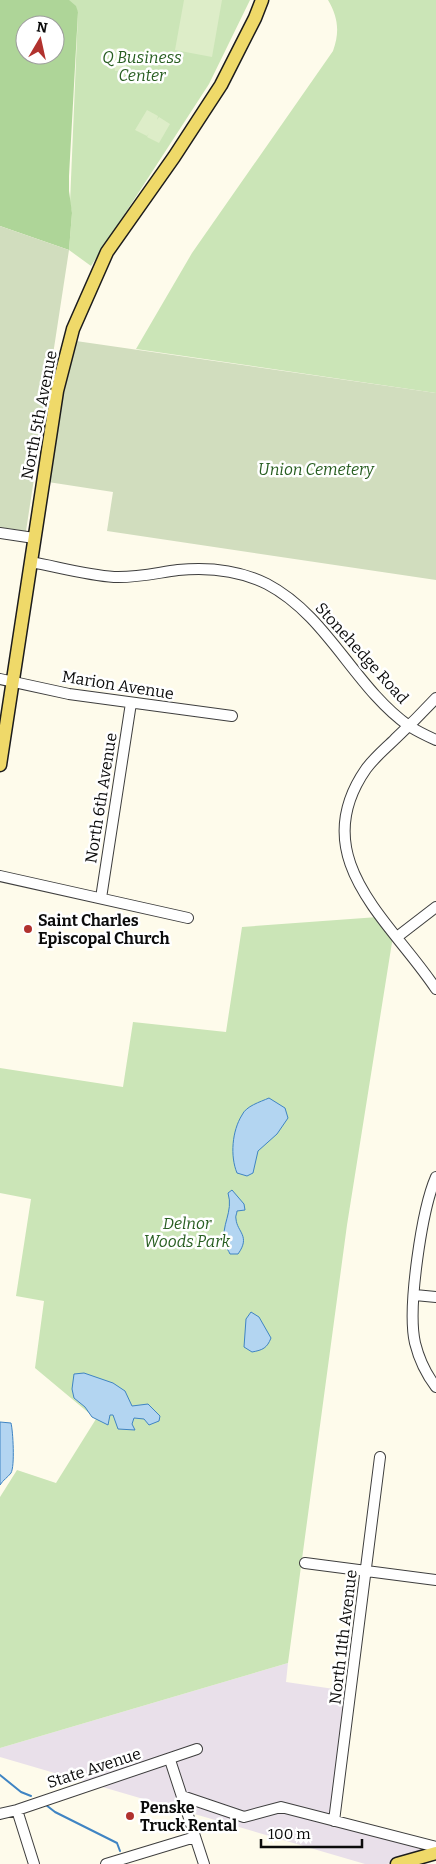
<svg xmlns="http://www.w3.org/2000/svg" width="436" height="1864" viewBox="0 0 436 1864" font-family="Bitter,serif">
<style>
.industrial{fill:#e9e0ea}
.green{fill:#cbe5b7}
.forest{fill:#aed598;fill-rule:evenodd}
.cemetery{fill:#d1ddbe}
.pitch{fill:#ddedc8}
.water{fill:#b3d5f1;stroke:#3f84c3}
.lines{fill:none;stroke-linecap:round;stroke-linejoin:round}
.stream{stroke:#3f84c3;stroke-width:2}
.minor-casing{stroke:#3e3e3e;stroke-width:12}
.major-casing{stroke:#1c1c1c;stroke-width:15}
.minor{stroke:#fff;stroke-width:10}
.major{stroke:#efd969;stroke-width:12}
.poi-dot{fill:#b1322e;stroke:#fff;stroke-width:2}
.labels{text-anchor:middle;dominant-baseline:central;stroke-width:5;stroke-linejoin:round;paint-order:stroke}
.park-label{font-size:16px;font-style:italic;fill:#285e21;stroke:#fff}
.street-label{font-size:16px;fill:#0b0b0b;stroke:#fff}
.poi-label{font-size:16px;font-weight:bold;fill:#0b0b0b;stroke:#fff;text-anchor:start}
</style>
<rect width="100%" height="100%" fill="#fefbeb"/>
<path class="industrial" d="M288,1663L286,1682L348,1691L332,1823L436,1850L387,1864H365L0,1757V1748Z"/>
<path class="green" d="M68,0H250L209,84L91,266L69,250L72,213L70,203L78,12Z
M328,0H436V393L136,349L192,253L333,51C340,32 338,17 328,0Z
M378,917L393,936L347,1225L288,1663L0,1748V1497L17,1470L56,1483L96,1419L35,1368L44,1301L16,1296L31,1199L0,1193V1068L123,1087L133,1022L226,1032L242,927Z"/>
<path class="forest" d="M0,0H69L76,6L78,12L69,176V191L72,213L69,250L0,226ZM25,25H55V55H25Z"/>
<path class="cemetery" d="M0,226L69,250L26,531L0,527Z
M76,341L436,393V580L107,531L113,492L48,482L65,379Z"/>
<path class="pitch" d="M184,0H222L212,57L175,50Z
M124,48L127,70L115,71L112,49Z
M147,110L158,116L157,120L159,117L170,124L159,143L147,137L149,133L147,136L135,130Z"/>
<path class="water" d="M269,1098L285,1108L288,1118L277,1134L258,1151L253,1173L247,1176L237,1173C230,1156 232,1131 242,1115C246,1106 260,1102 269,1098Z
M232,1190L244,1204L245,1210L237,1211C237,1214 235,1216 236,1219C237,1232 251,1236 238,1254H230C229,1251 225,1247 225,1243C220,1226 234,1212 228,1193Z
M251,1312L259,1317L271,1338C267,1348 263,1350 252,1352L244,1347L246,1319Z
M84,1373L113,1383L125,1391L132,1406L148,1404L160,1416L159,1421L149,1425L144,1419L134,1418L132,1424L135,1430L118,1429L113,1415H110L108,1425L92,1417L85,1407L74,1398L72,1389L74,1374Z
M0,1422L11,1423C13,1431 15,1466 11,1473C8,1477 3,1480 0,1485Z"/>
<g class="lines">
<path class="stream" d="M0,1775L21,1792L31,1796
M46,1805L55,1812L117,1843L120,1851"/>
<defs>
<path id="minor" d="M0,533L34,538
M31,562C58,567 87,575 114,577C136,578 156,573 178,570C208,567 239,570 267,584C328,616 354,687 409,726C417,731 427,736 436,740
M0,679L69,694L232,716
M436,698C423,712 409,726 395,739C386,748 374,758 366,769C304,858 391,921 436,989
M0,876L188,918
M101,898L131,703
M397,937L436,907
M436,1177C422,1209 407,1308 415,1343C419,1359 426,1374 436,1387
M415,1295L436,1297
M305,1563L436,1580
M170,1760L204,1864
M182,1796L244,1817L281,1807L436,1847
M17,1810L34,1864
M0,1814L17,1810L197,1749
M334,1821L380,1457
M106,1864L195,1837"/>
<path id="major" d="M0,765L57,391L73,329L107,252L174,157L221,85L255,18L262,0
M397,1864L436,1853"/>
</defs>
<use href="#minor" class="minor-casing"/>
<use href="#major" class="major-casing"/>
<use href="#minor" class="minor"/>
<use href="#major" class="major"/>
</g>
<g class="poi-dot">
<circle cx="28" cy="929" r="5"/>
<circle cx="130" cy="1816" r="5"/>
</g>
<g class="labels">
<g class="park-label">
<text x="142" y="57">Q Business<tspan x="142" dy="18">Center</tspan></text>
<text x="316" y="469">Union Cemetery</text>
<text x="187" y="1223">Delnor<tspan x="187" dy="18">Woods Park</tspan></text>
</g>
<g class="street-label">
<text transform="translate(39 415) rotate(-79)">North 5th Avenue</text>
<text transform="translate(362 653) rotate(48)">Stonehedge Road</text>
<text transform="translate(118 685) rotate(9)">Marion Avenue</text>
<text transform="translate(101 798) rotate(-81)">North 6th Avenue</text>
<text transform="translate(343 1637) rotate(-83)">North 11th Avenue</text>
<text transform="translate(94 1768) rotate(-18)">State Avenue</text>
</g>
<g class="poi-label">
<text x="38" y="920">Saint Charles<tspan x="38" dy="18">Episcopal Church</tspan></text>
<text x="140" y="1807">Penske<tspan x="140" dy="18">Truck Rental</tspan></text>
</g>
</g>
<g transform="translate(40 40) rotate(9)"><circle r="24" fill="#ffffff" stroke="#9d9d9d"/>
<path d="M0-4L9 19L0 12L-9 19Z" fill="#b1322e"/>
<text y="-8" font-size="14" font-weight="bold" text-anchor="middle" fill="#0b0b0b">N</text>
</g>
<path d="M261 1839v8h101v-8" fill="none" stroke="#0b0b0b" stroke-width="2.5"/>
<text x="268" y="1839" font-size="15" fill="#0b0b0b" stroke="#ffffff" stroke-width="4" paint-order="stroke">100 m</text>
</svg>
